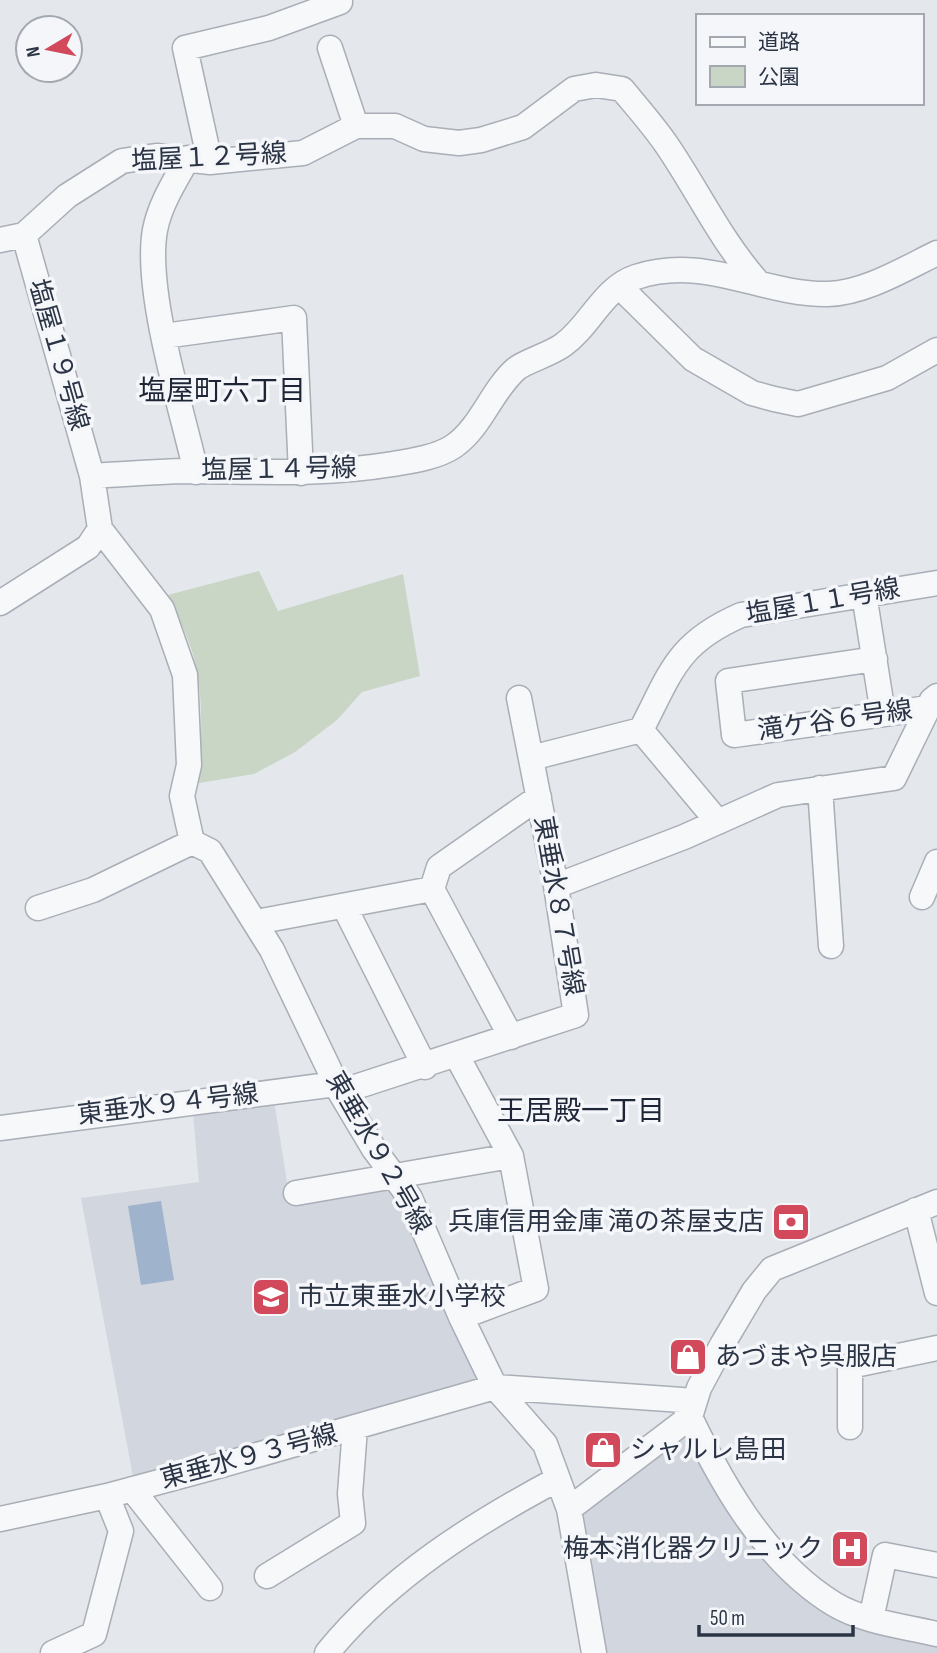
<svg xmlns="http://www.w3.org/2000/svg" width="937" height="1653" viewBox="0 0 937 1653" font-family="'Sofia Sans Condensed','Noto Sans JP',sans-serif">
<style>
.built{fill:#d2d6de}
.green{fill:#c9d6c5}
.water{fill:#9fb4cc}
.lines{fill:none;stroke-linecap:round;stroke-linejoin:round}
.minor-casing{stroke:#a9aeb7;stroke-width:27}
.minor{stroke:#f7f8fa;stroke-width:24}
.labels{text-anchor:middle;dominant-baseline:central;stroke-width:7;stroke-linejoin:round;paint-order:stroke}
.street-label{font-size:26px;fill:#2b3445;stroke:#f4f6f9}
.poi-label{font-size:26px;fill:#2b3445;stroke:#f4f6f9;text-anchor:start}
.neighbourhood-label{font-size:28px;fill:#1d2536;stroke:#f4f6f9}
</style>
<rect width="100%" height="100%" fill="#e4e7ec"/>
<path class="built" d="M274,1101L288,1188L378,1175L407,1209L480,1384L134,1482L81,1198L199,1182L193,1113Z
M687,1434L776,1571L937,1643V1653H607L580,1514Z"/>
<path class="green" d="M259,571L278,611L403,574L420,676L362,692L337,720L295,752L254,774L199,783C201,739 205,693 192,651C186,632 176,613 168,595Z"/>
<path class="water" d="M161,1201L174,1280L141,1285L128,1206Z"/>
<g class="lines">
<defs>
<path id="minor" d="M330,48L356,126
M188,158C175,181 160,204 155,230C144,290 182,410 196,472
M210,162L185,48L269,28L340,2
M24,235L67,196L122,161L156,156L210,162L303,153L356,126H395L424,139L459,143L481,140L523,127L574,89L596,85L622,89C637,107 653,125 666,144C697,189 720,239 756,280
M24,235L92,476
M0,240L24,235
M619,286L693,359L752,393L774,399L798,404L887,378L937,350
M164,336L294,318L301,473
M100,529L162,609L185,675L189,765L182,796L192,842
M864,594L883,714
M0,603L88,547L100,529L92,476C122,474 152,472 182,471C256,471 320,476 393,464C412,461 438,457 454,446C482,426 491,391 516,369C524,362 551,354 563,345C590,326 603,288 636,277C705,254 762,295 828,294C865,293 904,269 937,253
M875,659L728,681L734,735L928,708
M641,730C671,672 677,643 741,615L937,583
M641,730L718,822
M531,758L641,730
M820,788L831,946
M192,842L210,851L272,950L340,1092L374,1149L410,1198L461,1317L495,1387L545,1444L569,1509
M556,886L684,837L778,795L894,778L932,700L937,696
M432,889L511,1037
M922,897L937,862
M344,906L425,1067
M38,908L93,890L192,842
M256,922L432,889L439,867L539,797
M457,1056L511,1156L536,1289L461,1317
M340,1092L576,1015L556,886L519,698
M0,1128L336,1084
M296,1193L511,1156
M916,1210L937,1293
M850,1427V1366L937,1348
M132,1489L210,1588
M0,1519L107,1496L222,1465L495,1387L682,1400C716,1474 762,1560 834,1604C864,1622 903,1626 937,1634
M267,1576L353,1523L350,1494L355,1428
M871,1619L885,1555L937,1565
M53,1653L94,1634L121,1531L107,1496
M327,1653C388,1578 473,1524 558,1479
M594,1653L569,1509L690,1417L699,1388L722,1345L754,1291L772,1269L937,1202"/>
</defs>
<use href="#minor" class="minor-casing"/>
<use href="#minor" class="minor"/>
</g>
<defs>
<symbol id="bank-square" viewBox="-11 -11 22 22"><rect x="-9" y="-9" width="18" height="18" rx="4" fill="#d1495b" stroke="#f4f6f9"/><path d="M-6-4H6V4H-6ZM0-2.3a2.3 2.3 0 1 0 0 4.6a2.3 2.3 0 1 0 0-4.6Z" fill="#fff"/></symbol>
<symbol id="school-square" viewBox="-11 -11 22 22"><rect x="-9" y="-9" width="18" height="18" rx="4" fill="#d1495b" stroke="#f4f6f9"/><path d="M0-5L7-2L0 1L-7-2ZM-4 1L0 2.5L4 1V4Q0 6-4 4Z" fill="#fff"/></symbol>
<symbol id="shop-square" viewBox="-11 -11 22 22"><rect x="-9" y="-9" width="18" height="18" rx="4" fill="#d1495b" stroke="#f4f6f9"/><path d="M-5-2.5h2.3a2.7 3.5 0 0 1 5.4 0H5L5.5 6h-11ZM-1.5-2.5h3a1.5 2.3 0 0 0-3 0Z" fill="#fff"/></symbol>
<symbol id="hospital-square" viewBox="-11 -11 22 22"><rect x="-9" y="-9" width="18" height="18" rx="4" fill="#d1495b" stroke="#f4f6f9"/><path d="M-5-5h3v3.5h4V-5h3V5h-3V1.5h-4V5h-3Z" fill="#fff"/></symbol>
</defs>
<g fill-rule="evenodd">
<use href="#bank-square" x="769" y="1200" width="44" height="44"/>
<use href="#school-square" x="249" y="1275" width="44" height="44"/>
<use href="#shop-square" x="666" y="1335" width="44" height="44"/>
<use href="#shop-square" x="581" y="1428" width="44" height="44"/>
<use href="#hospital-square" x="828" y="1527" width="44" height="44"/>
</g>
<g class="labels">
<g class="street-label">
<text transform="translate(209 158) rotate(-3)">塩屋１２号線</text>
<text transform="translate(58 355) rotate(74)">塩屋１９号線</text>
<text transform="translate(279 470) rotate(-1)">塩屋１４号線</text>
<text transform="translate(823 602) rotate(-10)">塩屋１１号線</text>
<text transform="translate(835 721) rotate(-8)">滝ケ谷６号線</text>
<text transform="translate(558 906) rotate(80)">東垂水８７号線</text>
<text transform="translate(168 1105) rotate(-7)">東垂水９４号線</text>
<text transform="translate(378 1153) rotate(60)">東垂水９２号線</text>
<text transform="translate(249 1457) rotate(-15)">東垂水９３号線</text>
</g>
<g class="poi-label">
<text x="764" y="1222" text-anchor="end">兵庫信用金庫 滝の茶屋支店</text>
<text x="298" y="1297">市立東垂水小学校</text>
<text x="715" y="1357">あづまや呉服店</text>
<text x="630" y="1450">シャルレ島田</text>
<text x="823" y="1549" text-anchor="end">梅本消化器クリニック</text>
</g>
<g class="neighbourhood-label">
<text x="222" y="391">塩屋町六丁目</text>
<text x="581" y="1111">王居殿一丁目</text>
</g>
</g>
<rect x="696" y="14" width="228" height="91" fill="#f4f6f9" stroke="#a4a8b1" stroke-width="2"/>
<rect x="710" y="37" width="35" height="10" fill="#f7f8fa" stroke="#a4a8b1" stroke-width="2"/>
<text x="758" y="49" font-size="21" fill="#2b3445">道路</text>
<rect x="710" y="66" width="35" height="21" fill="#c9d6c5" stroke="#a4a8b1" stroke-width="2"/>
<text x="758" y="84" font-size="21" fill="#2b3445">公園</text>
<g transform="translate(49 49) rotate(260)"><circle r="33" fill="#f4f6f9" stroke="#a4a8b1" stroke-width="2"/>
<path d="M0-5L12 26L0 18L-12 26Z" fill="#d1495b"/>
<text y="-10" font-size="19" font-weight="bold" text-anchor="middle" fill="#2b3445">N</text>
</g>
<path d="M699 1625v10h154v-10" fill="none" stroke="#2b3445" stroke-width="3.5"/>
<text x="710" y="1625" font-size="21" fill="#2b3445" stroke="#f4f6f9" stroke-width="5" paint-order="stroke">50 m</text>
</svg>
